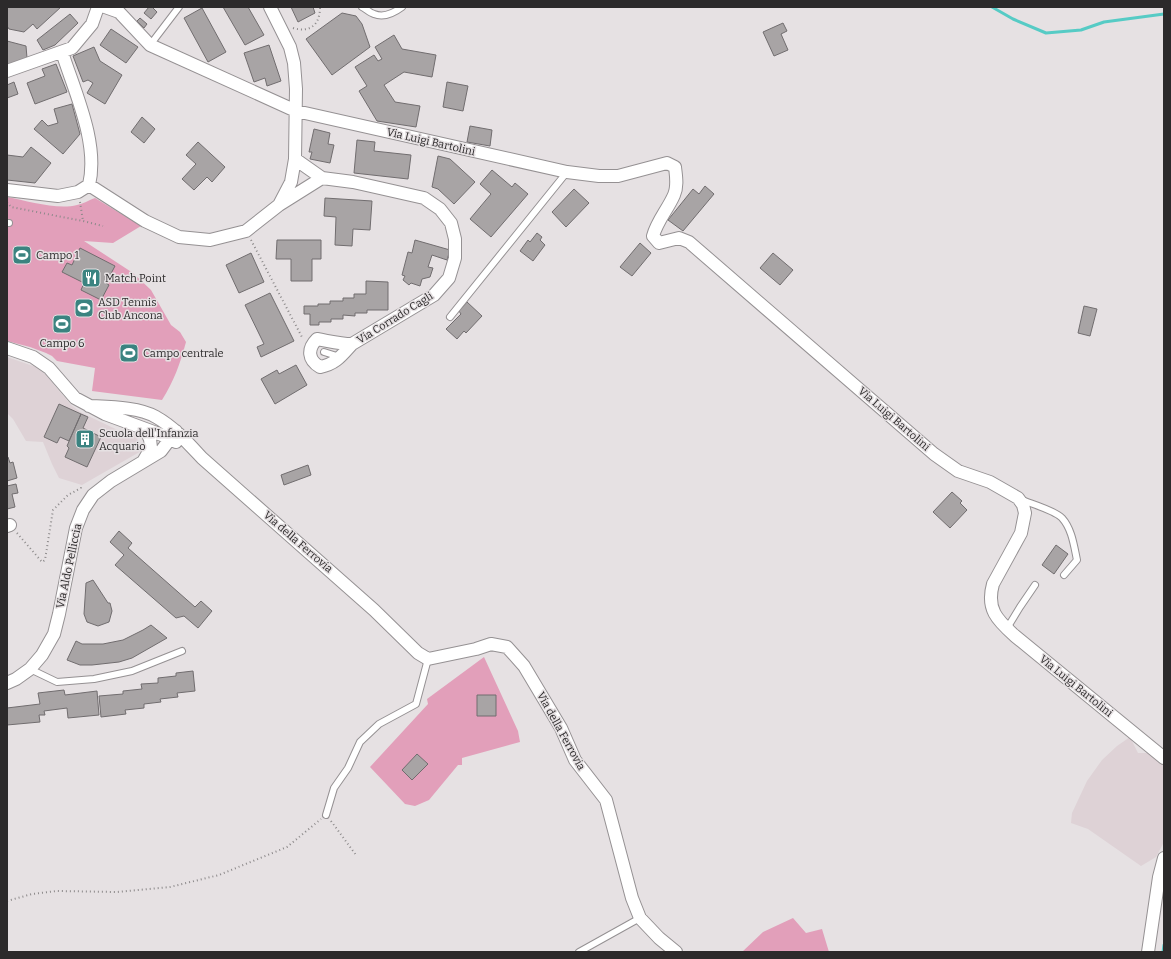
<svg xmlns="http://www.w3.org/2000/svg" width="1171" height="959" viewBox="0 0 1171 959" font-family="Bitter,serif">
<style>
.built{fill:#ded2d6}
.green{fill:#e29fba}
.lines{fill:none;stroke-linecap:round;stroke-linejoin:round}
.stream{stroke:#56cbc5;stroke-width:3}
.building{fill:#a8a4a5;stroke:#716d6f}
.lane-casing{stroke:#959193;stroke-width:8}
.street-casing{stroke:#959193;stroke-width:14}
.path{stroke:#8c898a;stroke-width:2;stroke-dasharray:1 3;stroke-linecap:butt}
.lane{stroke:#fff;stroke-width:6}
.street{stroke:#fff;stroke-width:12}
.labels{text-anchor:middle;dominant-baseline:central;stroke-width:3;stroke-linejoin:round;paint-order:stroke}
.street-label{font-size:11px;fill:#2c2a2b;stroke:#e6e1e3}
.poi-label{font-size:11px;fill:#2c2a2b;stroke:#e6e1e3;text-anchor:start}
</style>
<rect width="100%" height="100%" fill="#e6e1e3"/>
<path class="built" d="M7,357L36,367L45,374L71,405L82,413L128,435H135L143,450L82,485L59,478L52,464L43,442L26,441L13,419L7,413Z
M1130,737L1138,753H1151L1164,763V842L1156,857L1141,866L1088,829L1071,823L1072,813L1087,781L1102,760L1117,746Z"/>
<path class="green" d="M7,197C28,201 57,210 77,205C83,204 89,200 95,198L141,226L113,243L84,241L133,273L151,290L171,325L180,332L186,342C180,364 174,381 162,400L92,391L95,368L57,361L52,356L46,353L30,347L7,341Z
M484,657L518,731L520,742L462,758V765H458L429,800L415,806L405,804L370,767L428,704L427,699Z
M793,918L806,933L822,929L829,952H742L763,932Z"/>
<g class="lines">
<path class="stream" d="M992,7L1013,19L1046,33L1081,30L1104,22L1164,14
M1163,952L1164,945"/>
</g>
<path class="building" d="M7,7H61L37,29L33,24L24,32L9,29L7,26Z
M149,7H152L157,12L151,19L144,13Z
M223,7H248L264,35L245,45Z
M291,7H313L315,13L298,22Z
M202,8L226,52L208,62L184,18Z
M342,13L356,16L362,24L370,47L332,75L306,39Z
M70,14L78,23L55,45L43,50L37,40Z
M140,18L147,24L144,28L137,21Z
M783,23L787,31L781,34L788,50L774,56L763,32Z
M111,29L138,47L126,63L100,45Z
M394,35L402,49L436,55L432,77L404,72L384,85L395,102L420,106L416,127L377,121L359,91L367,86L355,67L374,55L378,61L382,59L375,47Z
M7,41L26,46L27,58L7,65Z
M269,45L281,81L267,86L265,78L254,82L244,53Z
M94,47L100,61L122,75L105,104L87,93L93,83L88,80L83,82L73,56Z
M56,64L67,92L35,104L27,83L45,76L42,69Z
M14,82L18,94L7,98V85Z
M447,82L468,86L463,111L443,107Z
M72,104L80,134L63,154L34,129L42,120L48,126L58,123L54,109Z
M142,117L155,129L144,143L131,132Z
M470,126L492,130L490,146L467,142Z
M314,129L330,133L328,144L334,145L330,163L310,159L312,152H309Z
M357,140L375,142L374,151L411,155L408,179L354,173Z
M198,142L225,167L212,182L207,177L194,190L182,179L196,164L186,155Z
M31,147L51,163L35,183L7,180V155L23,157Z
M438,156L450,159L475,182L454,204L438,189L432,187Z
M492,170L512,187L515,183L528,194L491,237L470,219L491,194L480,184Z
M705,186L714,194L683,231L668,220L693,189L699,194Z
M574,189L589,203L566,227L552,212Z
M325,198L372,201L370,230L353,229L352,246L335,245L336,217L324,216Z
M537,233L542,237L540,240L545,245L533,261L520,251L528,240L530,242Z
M277,240H321V259H312V281H291V259H276Z
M415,240L450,250L447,260L432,255L428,267L433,268L430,277L422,279L420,286L411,283L409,285L403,280L405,276L402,275L408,252L412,253Z
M640,243L651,253L632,276L620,267Z
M80,248L115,266L106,283L109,285L101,300L81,290L84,283L62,272L67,263L72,265Z
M251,253L264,282L239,293L226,265Z
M773,253L793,270L780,285L760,268Z
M366,281L388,282V310H367V313H355V316L343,315V319H331V322H319V325H310V314H304V306H318V304H330V301H343V298H354V294H366Z
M270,293L294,341L261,357L257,347L264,344L245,305Z
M467,302L482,316L466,333L464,331L457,339L446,329L461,314L459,311Z
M1084,306L1097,309L1090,336L1078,333Z
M296,365L307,385L275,404L261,379L277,370L279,374Z
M59,404L81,414L69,441L60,437L57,443L44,437Z
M81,414L88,417L83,428L101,437L87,467L65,457L69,448L67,446Z
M7,457H8L10,463L13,462L17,478L7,481Z
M308,465L311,475L284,485L281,475Z
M16,484L18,493L12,494L15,507L7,509V486Z
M952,492L962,501L960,503L967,510L950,528L933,512Z
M119,531L132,543L128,548L195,607L201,601L212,611L198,628L184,616L176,618L115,565L124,555L110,542Z
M1056,545L1068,554L1054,574L1042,565Z
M93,580L108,603H110L112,611L109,622L98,626L87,622L84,614L86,583Z
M151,625L167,638L132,658L119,662L92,665H80L67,660L76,641L82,644H103L123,640L143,630Z
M193,671L195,691L177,693L178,697L160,699L161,702L144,704V708L125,710L126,714L101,717L99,696L123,694V691L142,689L141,684L158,683V678L176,676V673Z
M64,690L65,695L97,691L99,715L68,718L67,708L44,711L45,715H39L40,722L7,725V708L40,704L38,693Z
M477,695H496V716H477Z
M417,754L428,764L412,780L402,770Z"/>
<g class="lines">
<defs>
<path id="lane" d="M362,7C366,9 370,13 374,14C384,18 394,13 402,7
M150,45L179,7
M7,223H9
M450,317L567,172
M324,352L340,357
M1022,500C1032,504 1054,510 1062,518C1072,529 1074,546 1077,560L1064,575
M1011,629L1009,625L1020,607L1035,585
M30,669L57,682L94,679L132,671L182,651
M326,815L334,788L348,768L360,742L379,724L416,704L428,659
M579,952L640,918"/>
<path id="street" d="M105,7L119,12L150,45L296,111L567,172L599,176H618L667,163L675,167C676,176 678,186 674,195C668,209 657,221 653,236L659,243L679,238L689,242L934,454L958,471L990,482L1018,498L1023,505L1025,513L1021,533L993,584C986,609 997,620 1015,636L1164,758
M7,71L72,48L92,24L98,7
M295,159L322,178
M89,185L145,221L179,237L210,240L246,231L279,205L291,182L295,159L296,89L294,63L290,47L270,7
M7,190L58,196L78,192L89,185C99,143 75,93 62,52
M279,205L322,178L353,182L424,198L440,209L451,223L455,239V258L449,278L434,295L352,344C340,344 329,341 317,339C307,349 308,360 320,367C336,364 342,355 352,344
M7,348L33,357L49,368L75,398L105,414L170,438L176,442
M89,406C109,407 139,407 156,417C174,427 188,443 202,458L374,610L418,653L428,659L476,649L491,644L507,647L524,666L561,728L575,760L606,800L632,898L640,918L659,938L676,952
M144,460L151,448L150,439L145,429
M7,526L10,525
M7,683L16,679L30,669L42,655L54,634L59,614L76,528L83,510L93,495L111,481L161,451L176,431
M1148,952L1159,877L1164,858"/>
</defs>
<use href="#lane" class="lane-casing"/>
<use href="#street" class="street-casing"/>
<path class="path" d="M293,28C310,33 320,25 320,7
M7,202L11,207L83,221L103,226
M80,202L83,221
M251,240L303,339
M17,533L42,562L45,560L53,510L68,495L81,488L84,489
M331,821L356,855
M7,901L32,894L57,891L117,892L170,887L219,875L287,847L321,819"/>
<use href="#lane" class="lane"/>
<use href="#street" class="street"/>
</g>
<defs>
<symbol id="stadium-square" viewBox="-11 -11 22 22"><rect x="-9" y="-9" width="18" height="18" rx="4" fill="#3b8380" stroke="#e6e1e3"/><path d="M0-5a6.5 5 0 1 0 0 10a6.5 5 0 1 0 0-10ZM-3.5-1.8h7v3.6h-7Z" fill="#fff"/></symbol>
<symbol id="restaurant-square" viewBox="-11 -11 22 22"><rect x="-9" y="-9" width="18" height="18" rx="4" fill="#3b8380" stroke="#e6e1e3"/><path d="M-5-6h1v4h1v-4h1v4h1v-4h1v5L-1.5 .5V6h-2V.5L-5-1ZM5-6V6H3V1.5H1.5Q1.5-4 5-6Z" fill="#fff"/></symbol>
<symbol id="building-square" viewBox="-11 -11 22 22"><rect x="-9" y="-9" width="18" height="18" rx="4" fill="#3b8380" stroke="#e6e1e3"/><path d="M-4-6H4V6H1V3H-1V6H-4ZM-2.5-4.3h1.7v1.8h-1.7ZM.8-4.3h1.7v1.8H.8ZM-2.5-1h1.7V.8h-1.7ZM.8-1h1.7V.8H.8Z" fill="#fff"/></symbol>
</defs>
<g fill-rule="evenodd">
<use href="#stadium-square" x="11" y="244" width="22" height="22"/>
<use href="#restaurant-square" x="80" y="267" width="22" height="22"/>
<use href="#stadium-square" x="73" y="297" width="22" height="22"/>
<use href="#stadium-square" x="51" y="313" width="22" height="22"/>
<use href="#stadium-square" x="118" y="342" width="22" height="22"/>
<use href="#building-square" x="74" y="428" width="22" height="22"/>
</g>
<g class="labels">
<g class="street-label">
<text transform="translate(431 142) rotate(13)">Via Luigi Bartolini</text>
<text transform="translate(395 318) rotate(-32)">Via Corrado Cagli</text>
<text transform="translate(894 419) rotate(41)">Via Luigi Bartolini</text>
<text transform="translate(298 542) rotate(41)">Via della Ferrovia</text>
<text transform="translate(69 566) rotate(-78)">Via Aldo Pelliccia</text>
<text transform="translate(1076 686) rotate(39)">Via Luigi Bartolini</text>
<text transform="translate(561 731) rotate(61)">Via della Ferrovia</text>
</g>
<g class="poi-label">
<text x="36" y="255">Campo 1</text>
<text x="105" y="278">Match Point</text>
<text x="98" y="302">ASD Tennis<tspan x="98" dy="13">Club Ancona</tspan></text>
<text x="62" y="343" text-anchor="middle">Campo 6</text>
<text x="143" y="353">Campo centrale</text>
<text x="99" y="433">Scuola dell'Infanzia<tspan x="99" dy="13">Acquario</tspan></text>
</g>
</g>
<rect width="1171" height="959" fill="none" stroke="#2c2a2b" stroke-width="16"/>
</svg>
